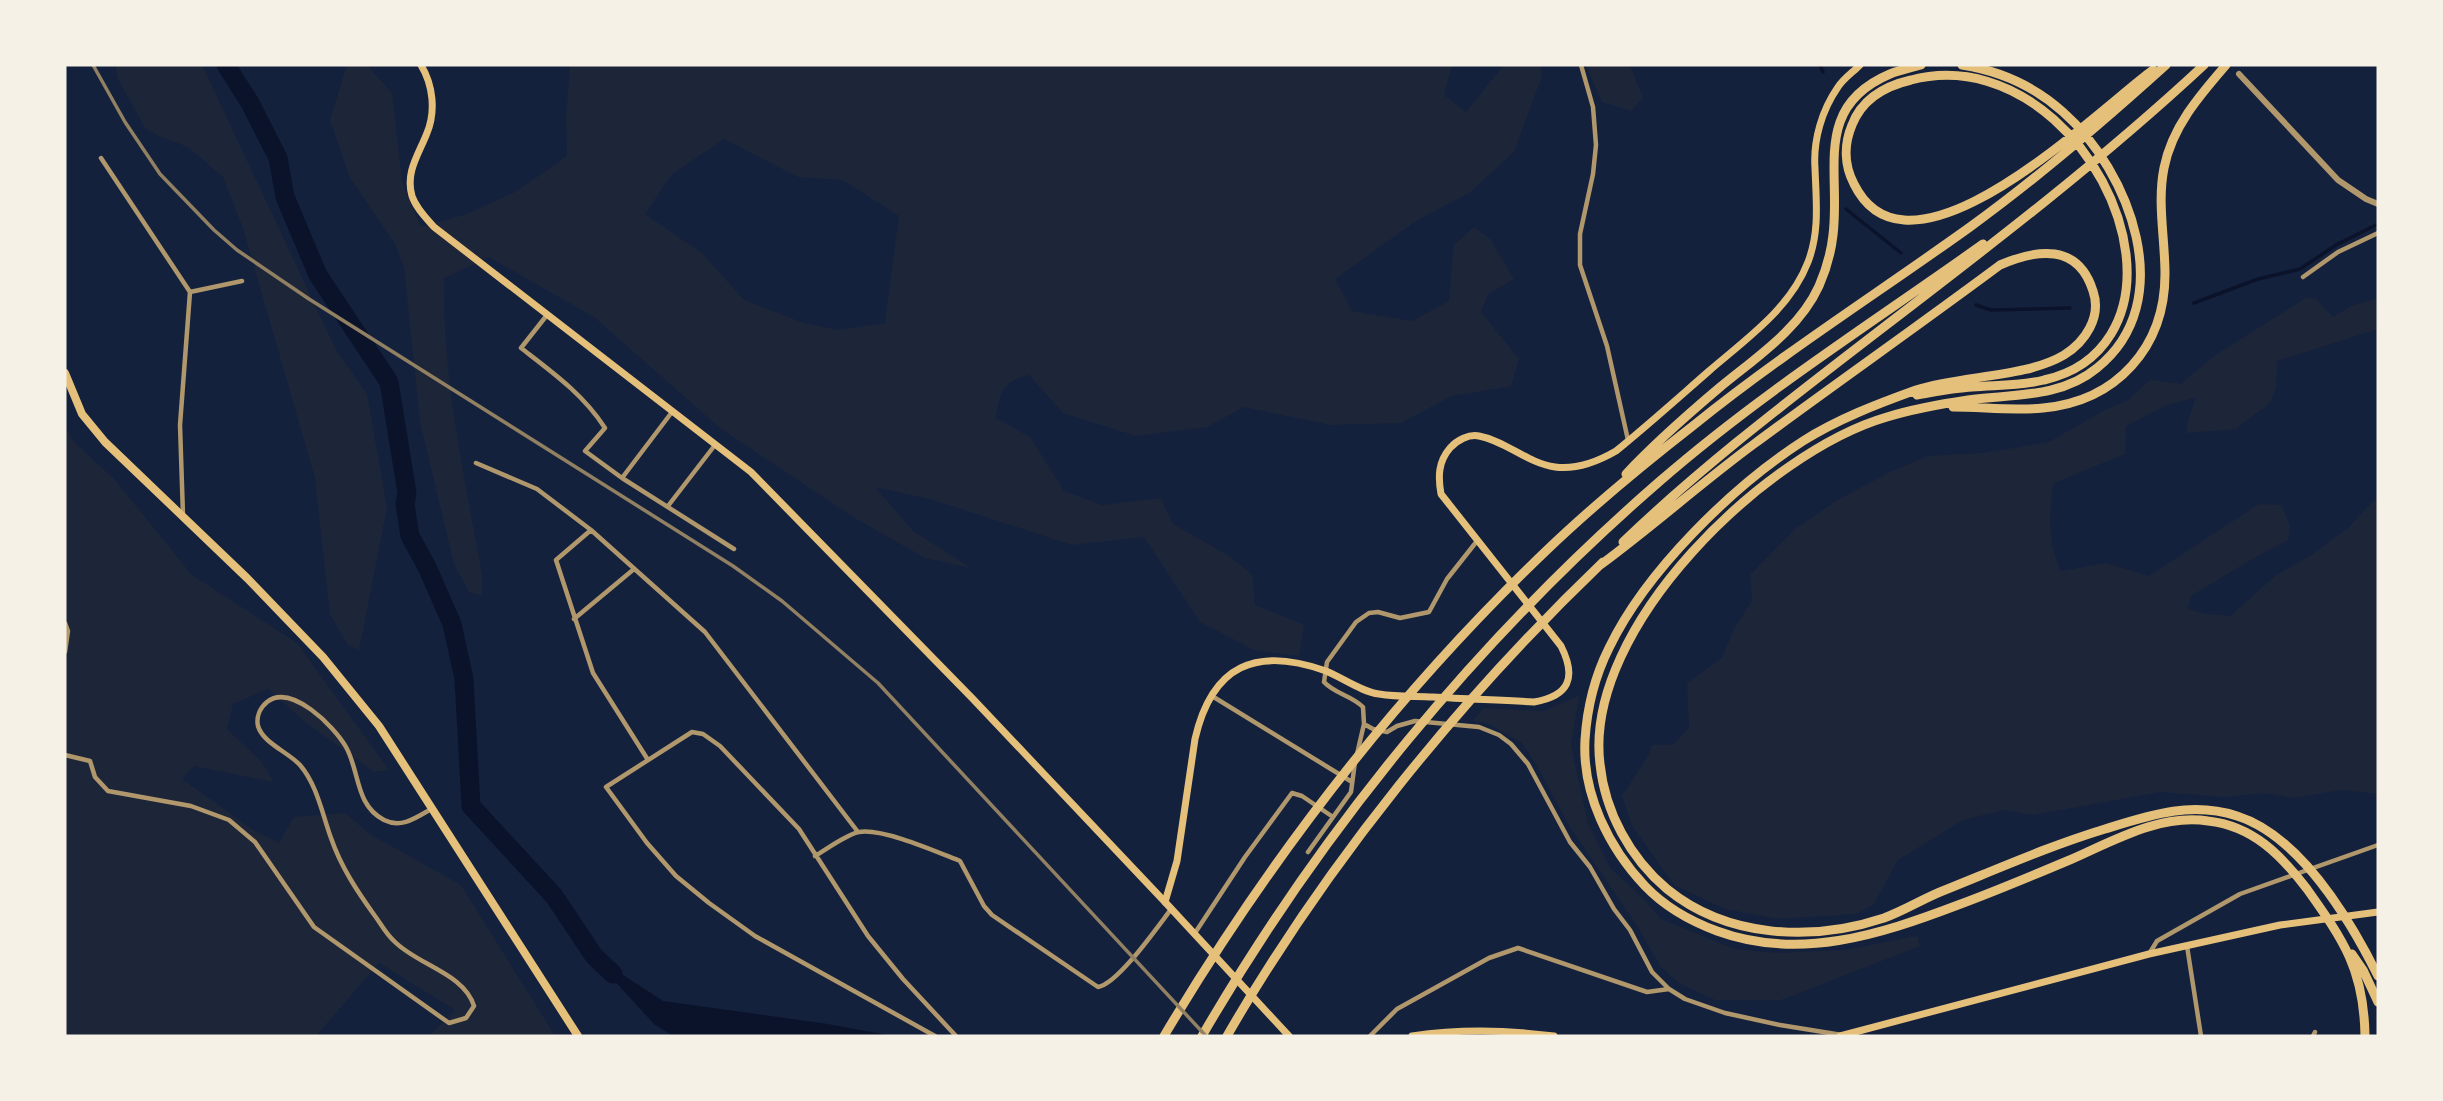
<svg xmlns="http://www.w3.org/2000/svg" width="2443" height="1101" viewBox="0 0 2443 1101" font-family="'Exo 2',sans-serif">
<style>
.green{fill:#1d2539;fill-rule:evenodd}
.water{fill:#0b132b}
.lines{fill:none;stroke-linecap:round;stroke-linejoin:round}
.stream{stroke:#0b132b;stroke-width:3.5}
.river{stroke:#0b132b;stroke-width:19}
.minor{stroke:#b1986c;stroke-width:4.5}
.tertiary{stroke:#b1986c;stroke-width:6}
.secondary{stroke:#e5c07b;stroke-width:7}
.primary{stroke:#e5c07b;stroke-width:7}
.trunk{stroke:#e5c07b;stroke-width:8}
.motorway{stroke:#e5c07b;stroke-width:9}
.rail{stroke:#918062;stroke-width:3.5}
</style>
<rect width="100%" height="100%" fill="#14213d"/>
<path class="green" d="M116,65H202L336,350L367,394L387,508L359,650L347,644L330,614L315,478L243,228L223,177L188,147L161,137L145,128L117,77Z
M347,65H367L392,93L402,182L421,227L467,214L517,191L567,156L566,118L570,65H1452L1444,95L1466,112L1504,65H1540L1542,76L1514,152L1469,193L1416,221L1335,279L1352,311L1412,321L1449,301L1454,245L1474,227L1490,239L1514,279L1488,294L1481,312L1519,359L1511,386L1452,396L1401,423L1331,425L1244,407L1207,427L1136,436L1063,413L1029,375C1002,382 1000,392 996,418L1030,437L1064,491L1102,505L1161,498L1173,524L1231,557L1252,575L1255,605L1304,625L1299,656L1254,650L1200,622L1144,537L1072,545L930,499L875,487L913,531L971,568L925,558L853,517L720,428L594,317L489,257L444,278C442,377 464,476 482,574V596L469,592L454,564L420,422L404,267L394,242L350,178L330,120ZM724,139L798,177L843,180L899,216L885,323L838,330L804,323L744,300L703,254L645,214L671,175Z
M1586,65H1630L1643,98L1631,111L1602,102Z
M2306,298L2316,299L2333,317L2351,306L2378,298V329L2277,361L2276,388L2270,403L2236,429L2187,433L2188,421L2196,397L2167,405L2126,426L2125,454L2054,483C2048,511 2048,545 2061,571L2106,563L2149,576L2259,504L2281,505L2290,526L2288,540L2259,555L2191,596L2188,609L2205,614L2230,616L2275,576L2311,555L2349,527L2373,501L2378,499V794L2341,790L2293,798L2265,793L2226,797L2160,792L2033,815L2004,810L1963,820L1898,860L1874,904L1856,914L1778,919L1725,909L1674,885L1632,826L1622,796L1649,755L1652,745H1673L1689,728L1687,683L1722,658L1735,627L1752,601L1750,575L1795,529L1836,501L1888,473L1928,456L1983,453L2049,442L2103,411L2128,400L2150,380L2181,384L2214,356Z
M65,425L72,440L114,479L192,575L297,643L389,770L374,772L308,724L268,689L233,704L227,729L260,760L274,782L194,766L182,779L255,831L279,843L294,817L345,813L371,835L461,885L555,1036H429L455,1010L379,963L316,1036H65Z
M1579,696L1571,745L1588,824L1610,868L1642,897L1661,919L1734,949L1778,953L1844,950L1917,936L1920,946L1781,1000H1715L1679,983L1660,966L1639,929L1570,827L1535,763L1522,743L1489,724L1473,721L1483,708L1543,711Z"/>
<path class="water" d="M588,952L663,1001L828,1024L893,1036H673L654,1024Z"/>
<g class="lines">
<path class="stream" d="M1820,65L1823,72
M1846,209L1901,253
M2194,303L2258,279L2300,269L2336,245L2378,224
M1976,305L1991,310L2070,308"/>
<path class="river" d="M226,65L250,103L278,158L285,197L318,275L389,382L407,493L405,504L410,536L427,567L452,624L464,679L471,806L554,896L594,956L613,974"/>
<path class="minor" d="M1581,65L1593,107L1596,145L1593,174L1580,234V265L1607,346L1628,440
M101,158L190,292L180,425L183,515
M2303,277L2338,252L2378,233
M190,292L242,281
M547,315L521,348C552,372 583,394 605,428L585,451L622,478L734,549
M476,463L537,489L591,530L705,632L858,832
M622,478L672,412
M668,506L715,445
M591,530L556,560L593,673L648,760
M1477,541L1447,579L1429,612L1400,618L1378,612L1369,613L1356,622L1327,662L1324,682C1335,694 1351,695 1363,707L1364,724L1373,729L1387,732L1397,726L1415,721L1479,727L1499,735L1511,744L1528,764L1570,842L1590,867L1614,909L1630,930L1652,972L1669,989L1685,999L1725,1013L1780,1025L1842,1035
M574,619L634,569
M65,623L68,631L65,652
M1212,696L1352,782
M1357,754L1364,724
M65,755L90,761L95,777L108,791L191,806L229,820L255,842L314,927L449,1023L466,1018L474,1006C464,973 417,965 394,941C386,934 381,924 375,916C357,891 341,867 331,838C322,813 317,785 300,765C288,752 263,743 258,726C256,717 260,708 267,702C291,683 334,726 346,747C360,772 355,805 384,820C402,829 417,817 433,808
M1308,852L1351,792L1355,762
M815,856C827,849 847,834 859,832C883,828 937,852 960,861L984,906L992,915L1098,987C1118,984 1158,926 1172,908
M1195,933L1245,857L1292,793L1302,796L1333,817
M2187,946L2201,1036
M2149,954L2157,941L2240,894L2378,845
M935,1036L755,936L709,903L676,876L647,843L606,787L692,732L703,734L720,746L799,829L868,936L903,979L956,1036
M1370,1036L1397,1009L1489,958L1518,948L1647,992L1669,989
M2313,1036L2315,1032"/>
<path class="tertiary" d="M2239,74L2338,180L2366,199L2378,204"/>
<path class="secondary" d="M421,65C433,85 436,111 427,133C419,154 405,172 412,196C416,208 426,218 434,227L751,472L973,699L1165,902"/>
<path class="primary" d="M1289,1036L1165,902L1177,861L1195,739C1212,665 1256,646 1326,671C1343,678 1362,692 1379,694C1397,697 1415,696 1433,697C1466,699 1500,700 1534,702C1569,696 1577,678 1561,646L1441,494C1438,477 1438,462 1450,448C1457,440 1469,434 1479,436C1506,441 1527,463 1555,467C1577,470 1597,462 1616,451C1648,425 1678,398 1709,371C1746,339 1790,309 1808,262C1820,231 1816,200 1815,168C1813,140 1822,110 1838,87C1843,79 1853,72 1860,65
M1412,1036C1459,1029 1507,1030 1554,1036
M1840,1036L2149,954L2280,925L2378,912"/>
<path class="trunk" d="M65,373L82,414L105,442L247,578L323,657L379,726L578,1036"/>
<path class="motorway" d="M1962,65C2001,71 2034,86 2063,112C2130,171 2180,302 2097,368C2061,398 2013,394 1968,400C1941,404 1913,409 1887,417C1766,452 1583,628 1600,764C1605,812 1630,858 1667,889C1727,938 1812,942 1884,918C1903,911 1921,900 1940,892C1995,870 2049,846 2105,829C2150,815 2191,801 2237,816C2300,836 2350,920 2378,976
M1917,395C1935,392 1954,388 1972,387C1996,385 2020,386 2044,380C2106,366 2133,314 2126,254C2114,155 2017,52 1911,80C1885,86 1862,99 1852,125C1844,144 1844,165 1854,184C1910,298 2098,110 2153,70
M1953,407C1983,407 2013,411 2043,408C2117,401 2165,347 2165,274C2165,238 2157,203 2164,168C2172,127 2200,95 2226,65
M1626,474C1655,443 1687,415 1719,388C1755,358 1799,330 1819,286C1826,270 1831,253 1833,235C1841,171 1812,107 1890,74C1900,70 1911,68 1921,65
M1623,542C1703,465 1792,398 1880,330C1991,245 2102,160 2204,65
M1599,566C1652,527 1701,483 1754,444C1835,384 1918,326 2000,265C2037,249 2078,243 2093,291C2102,317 2085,342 2064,355C2025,378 1962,375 1916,390C1877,404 1838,419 1803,441C1732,487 1646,571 1609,648C1595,676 1587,708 1585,740C1582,794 1609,848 1645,886C1665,907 1690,921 1717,931C1799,961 1879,935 1958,905C1996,891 2034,875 2072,859C2115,840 2160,814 2208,821C2253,826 2281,855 2307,889C2344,941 2364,970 2365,1036
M2352,954L2363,970L2378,1002
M1164,1036C1270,858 1398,692 1548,549C1594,505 1644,464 1694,425C1782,354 1878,293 1970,227C2039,177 2103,122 2166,65
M1202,1036C1322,829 1479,638 1660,481C1761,393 1875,321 1983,244
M1227,1036C1326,864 1460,699 1603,562"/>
<path class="rail" d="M93,65L125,122L160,174L214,230L237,250L309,299L733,566L782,601L878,683L1206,1036"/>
</g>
<rect width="2443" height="1101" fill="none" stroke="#f6f1e7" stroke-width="133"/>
</svg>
